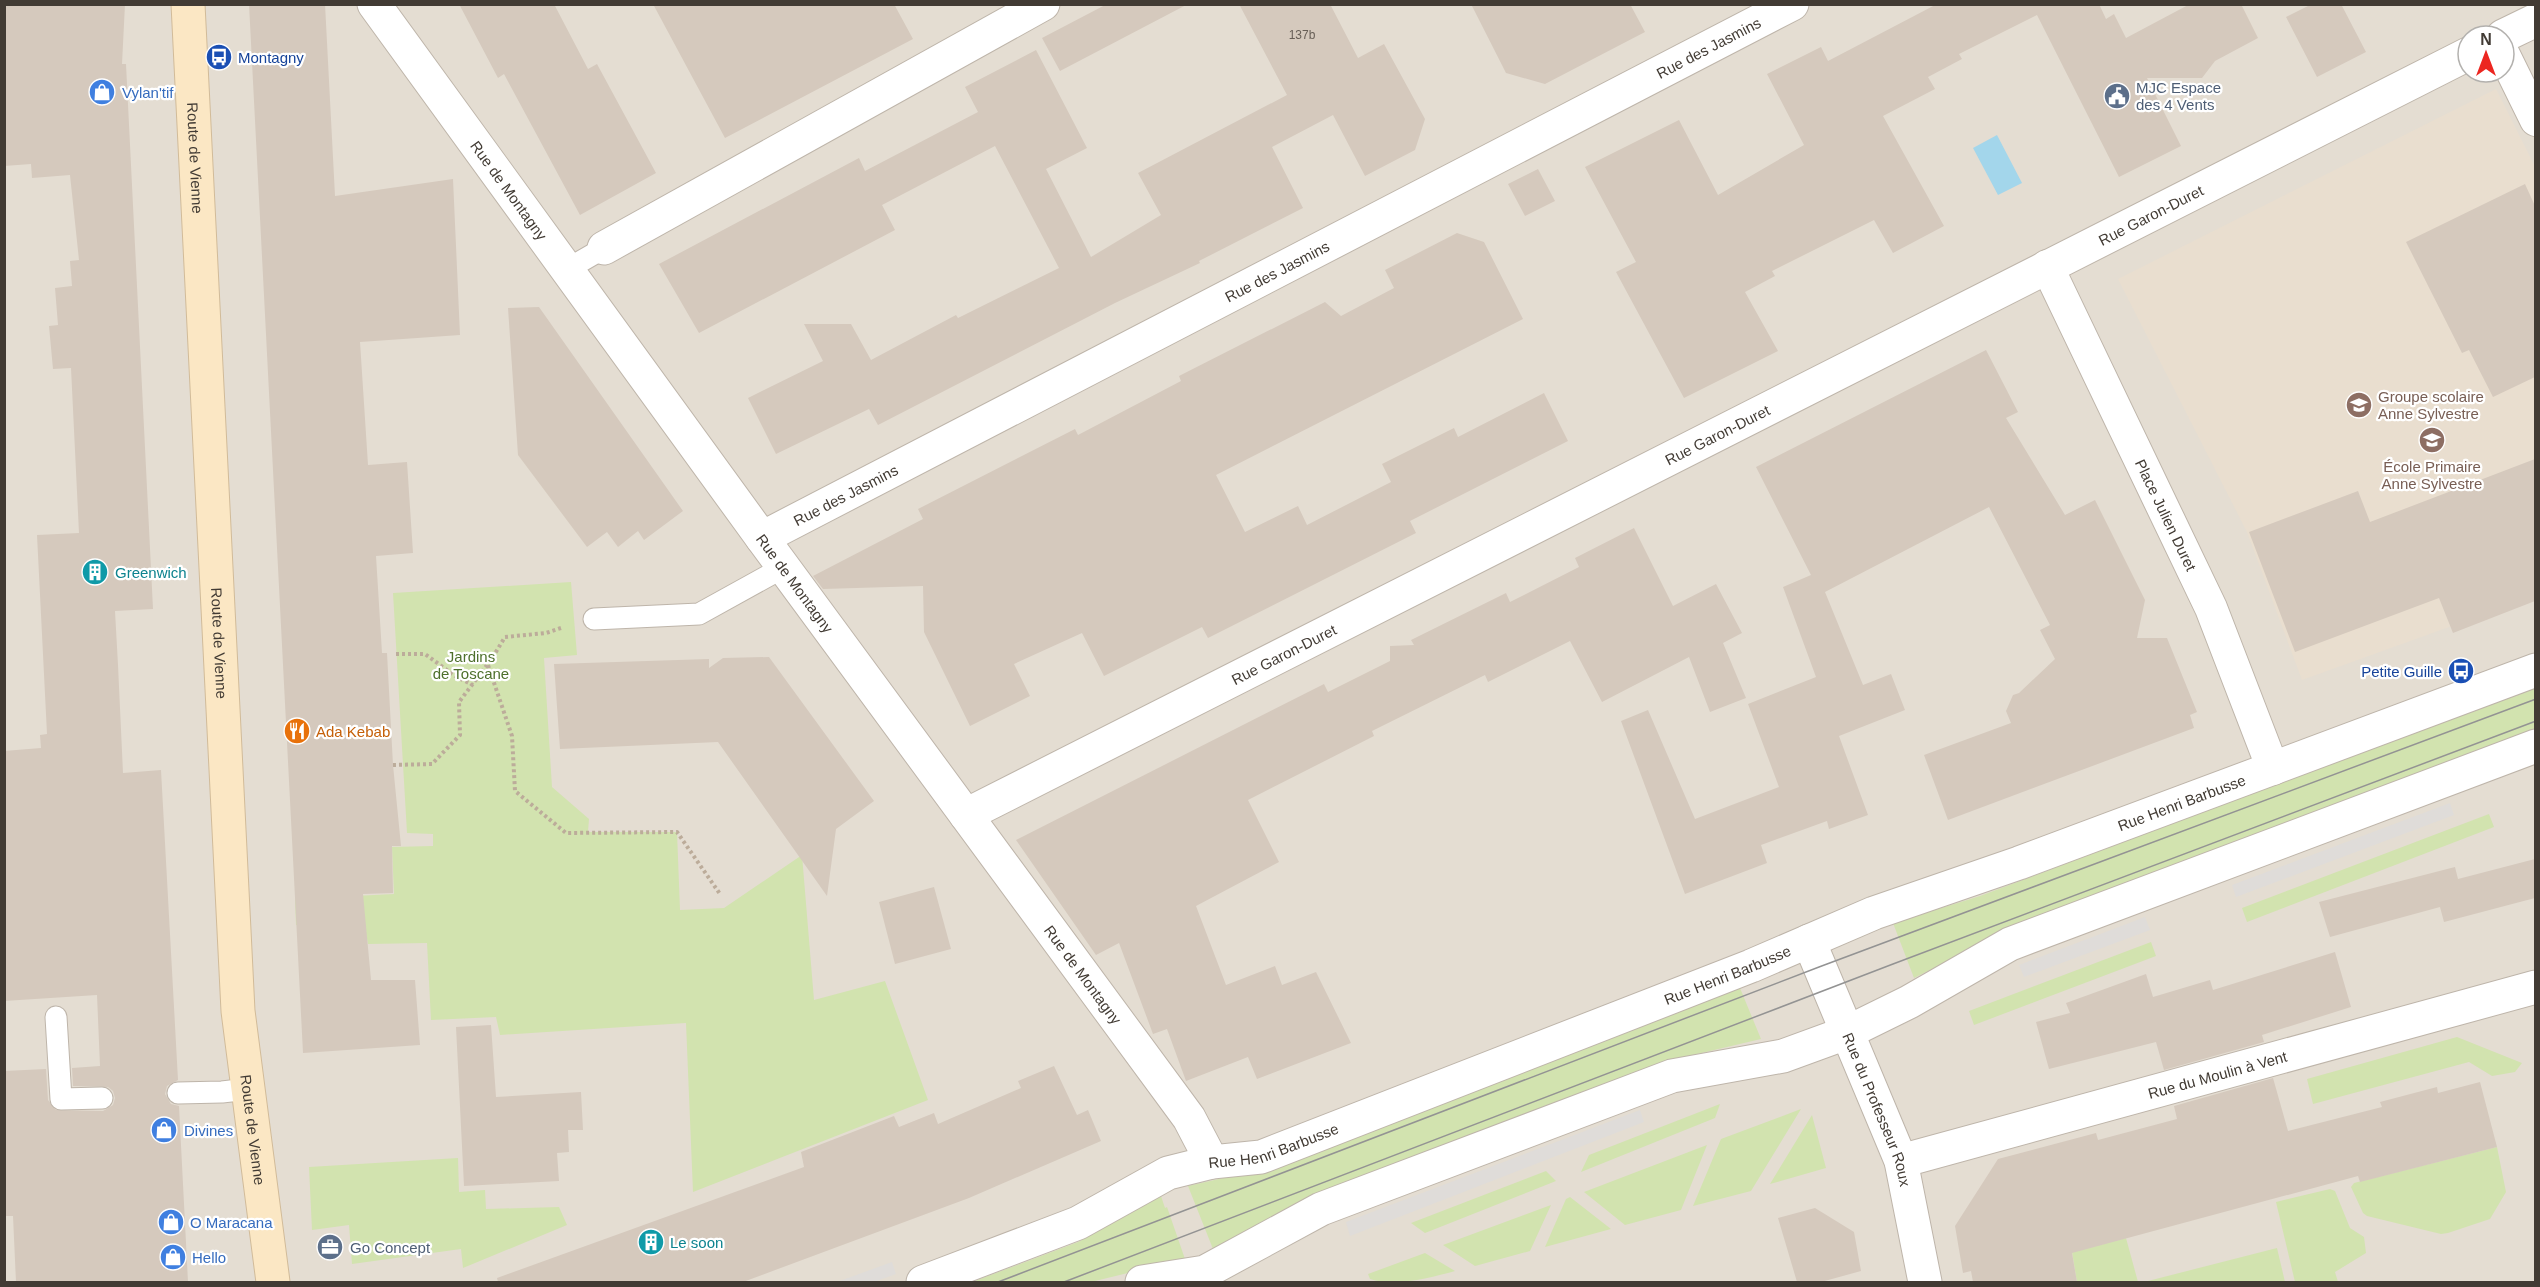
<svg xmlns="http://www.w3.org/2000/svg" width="2540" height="1287" viewBox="0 0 2540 1287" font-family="Arial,sans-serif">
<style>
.residential{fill:#e4ddd2;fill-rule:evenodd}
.education{fill:#e9decf}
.green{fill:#d2e3af}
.parking{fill:#dfdcd9}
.water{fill:#a3d6eb}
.building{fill:#d5c9bd}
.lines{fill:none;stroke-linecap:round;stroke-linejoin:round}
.service-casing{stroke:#beb5aa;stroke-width:23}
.pedestrian-casing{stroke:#beb5aa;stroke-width:34}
.minor-casing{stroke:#beb5aa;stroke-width:35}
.tertiary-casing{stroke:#beb5aa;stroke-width:35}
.secondary-casing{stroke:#d1bb99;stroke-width:35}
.path{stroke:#bcac9a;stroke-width:4;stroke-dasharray:3 3;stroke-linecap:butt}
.service{stroke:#fff;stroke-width:21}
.pedestrian{stroke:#fff;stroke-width:32}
.minor{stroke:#fff;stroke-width:33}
.tertiary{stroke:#fff;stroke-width:33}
.secondary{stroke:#fbe7c4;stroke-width:33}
.tram{stroke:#939393;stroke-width:1.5}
.labels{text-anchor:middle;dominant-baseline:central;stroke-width:4.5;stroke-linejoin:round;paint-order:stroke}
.number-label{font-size:12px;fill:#675e56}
.street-label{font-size:15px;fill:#423b34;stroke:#fff}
.transit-label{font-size:15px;fill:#164399;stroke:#fff;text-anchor:start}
.service-label{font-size:15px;fill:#4e5e75;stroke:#fff;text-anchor:start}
.shop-label{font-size:15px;fill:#366cbe;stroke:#fff;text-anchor:start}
.education-label{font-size:15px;fill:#785e54;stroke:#fff;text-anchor:start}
.culture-label{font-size:15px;fill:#0d838f;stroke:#fff;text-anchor:start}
.park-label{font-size:15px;fill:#4e702c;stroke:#fff}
.food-label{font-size:15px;fill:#c56008;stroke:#fff;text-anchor:start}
</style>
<rect width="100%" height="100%" fill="#f1ebe4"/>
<path class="residential" d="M5,5H2535V1282H5ZM2468,36H2504V72H2468Z"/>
<path class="education" d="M2496,89L2535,167V596L2302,680L2247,532L2118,279Z"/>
<path class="green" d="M571,582L577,655L544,658L552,787L589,819L588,832H677L680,910L724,908L802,855L814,1000L885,981L928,1100L693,1192L686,1023L500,1035L496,1017L431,1020L427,943L368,944L364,923L296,925L295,899L394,894L392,847L433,846V834L407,833L393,593Z
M2535,687V732L2005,932L1914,978L1893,923L1980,896Z
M2489,814L2494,827L2247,922L2242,908Z
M2151,942L2156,956L1974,1025L1969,1011Z
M1740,988L1761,1039L1676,1059L1303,1202L1213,1249L1188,1186L1267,1168Z
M2457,1037L2522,1063L2515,1072L2492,1076L2469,1062L2313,1104L2307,1079Z
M1720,1104L1715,1118L1581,1172L1589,1155Z
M1801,1109L1751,1191L1693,1206L1721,1139Z
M1812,1115L1826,1168L1770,1184Z
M1707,1145L1681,1210L1625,1225L1584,1192Z
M2497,1147L2506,1192L2490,1219L2448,1233L2441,1234L2367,1216L2363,1213L2351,1187L2354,1183Z
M458,1158L459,1192L485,1190L486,1209L559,1207L567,1225L463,1268L461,1249L352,1264L349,1225L312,1230L309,1167Z
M1546,1171L1556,1181L1425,1233L1411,1223Z
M2330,1189L2335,1191L2350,1228L2364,1237L2366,1253L2335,1272L2338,1282H2295L2276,1202Z
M1161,1196L1165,1208L1167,1207L1185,1259L1091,1282H972L1078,1242Z
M1570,1197L1611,1229L1545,1247L1566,1199Z
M1551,1205L1530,1251L1475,1266L1443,1245Z
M2126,1238L2138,1282H2077L2072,1252Z
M2277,1248L2285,1282H2144Z
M1425,1253L1455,1271C1430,1278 1395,1287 1370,1279L1368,1274Z"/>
<path class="parking" d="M2450,803L2454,815L2236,897L2232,885Z
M2145,917L2150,930L2024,977L2019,965Z
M1640,1110L1644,1122L1350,1236L1346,1222Z
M892,1262L896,1274L874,1282H837Z"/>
<path class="water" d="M1997,135L2022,183L1998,195L1973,148Z"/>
<path class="building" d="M4,4H125L122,64H126L153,609L115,611L118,665L123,773L161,770L178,1080L167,1086L165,1094L171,1104L179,1106L188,1282H16L13,1216H4V1071L46,1069L48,1100L56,1110L103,1111L113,1105L115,1098L113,1091L108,1087L73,1086L72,1068L100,1066L97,995L4,1001V751L41,748L40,735L47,734L37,535L79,533L71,368L53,369L49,326L58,325L55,288L72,286L70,261L79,260L70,175L32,178L31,164L4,166Z
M249,4H325L335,196L453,179L460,335L360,342L368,465L407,462L413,553L376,556L382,653H387L393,765L401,846H392L393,893L363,894L371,980H415L420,1045L303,1053Z
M459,4H554L588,69L597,64L656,173L580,215L504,74L498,78Z
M653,4H894L913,39L725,138Z
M1107,4H1188L1060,71L1042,38Z
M1239,4H1330L1358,58L1384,44L1425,119L1415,150L1365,176L1333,115L1272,147L1303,208L1199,261L1200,263L1115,303L878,425L869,409L776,454L748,398L823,361L804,324H851L871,360L956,315L958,318L1059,268L995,146L882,205L895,230L699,333L659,264L859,158L865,171L978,112L965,87L1036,50L1087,148L1046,169L1091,257L1161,215L1138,173L1287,95Z
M1471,4H1630L1645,32L1545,84L1506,73Z
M1937,4H2099L2106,19L2114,14L2126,38L2190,4H2241L2258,38L2215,61L2202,78H2147L2181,146L2119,177L2037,15L1959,54L1962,59L1928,77L1935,89L1883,116L1944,226L1893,253L1874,220L1772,271L1775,276L1745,292L1778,351L1684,398L1616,272L1636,262L1585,167L1679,120L1718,195L1804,145L1767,74L1821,47L1828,61Z
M2312,4H2341L2366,52L2317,77L2286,17Z
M1538,169L1555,201L1525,216L1508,184Z
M2525,184L2535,206V377L2493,397L2469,350L2462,353L2406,242Z
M1457,233L1484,242L1523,319L1216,475L1245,532L1298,506L1307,525L1391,482L1382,464L1454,428L1458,437L1544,393L1568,441L1410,521L1416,533L1208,638L1202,627L1104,676L1082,633L1014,664L1030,696L970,726L924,632L923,586L823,589L813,576L923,519L918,509L1075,429L1078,435L1181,381L1179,376L1325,302L1341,316L1394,288L1385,270Z
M539,307L683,511L644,540L638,531L618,547L607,532L587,547L518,455L508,308Z
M1986,350L2018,412L2006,418L2065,515L2095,500L2145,600L2137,638H2167L2197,712L2190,715L2194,728L1948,820L1924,755L2011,723L2006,711L2013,695L2019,693L2055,659L2040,630L2050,625L1989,507L1825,592L1863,685L1891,674L1905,710L1839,736L1868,815L1829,829L1827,821L1761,845L1767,863L1685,894L1621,721L1648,710L1695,819L1779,787L1748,704L1816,677L1783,587L1811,575L1756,467Z
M2535,459V601L2453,633L2439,598L2295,652L2249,532L2358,491L2370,522Z
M1634,528L1673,606L1716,584L1742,633L1723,643L1746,698L1710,712L1689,657L1602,702L1570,641L1488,682L1485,675L1372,731L1374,736L1248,800L1279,862L1196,906L1226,985L1275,966L1282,985L1316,972L1351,1043L1257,1079L1248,1057L1186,1081L1167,1029L1153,1034L1119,943L1096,955L1016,840L1324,684L1328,692L1390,661V646L1414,645L1411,640L1506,593L1510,602L1579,567L1575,558Z
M769,657L874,801L836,829L827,896L718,742L560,749L554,664L709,659V668L723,658Z
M2535,859V898L2444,922L2440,907L2330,937L2319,902L2455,867L2458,879Z
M934,887L951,949L895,964L879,902Z
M2335,952L2351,1007L2262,1035L2264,1042L2164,1070L2156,1042L2049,1069L2036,1022L2070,1013L2066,1003L2146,974L2153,997L2210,980L2213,990Z
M491,1025L496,1097L581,1092L583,1130H568L569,1152L557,1153L559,1181L464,1186L456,1027Z
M1054,1066L1077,1115L1088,1110L1101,1141L969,1198L743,1282H498L497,1278L804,1167L801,1152L894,1116L899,1127L934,1113L938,1124L1021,1088L1018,1081Z
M2273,1078L2288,1131L2382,1107L2380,1102L2437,1087L2438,1093L2480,1082L2497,1147L2360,1182L2358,1176L2072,1253L2077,1282H1973L1971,1271L1963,1273L1955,1226L1998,1159L2096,1133L2098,1140L2177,1119L2174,1106Z
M1815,1208L1854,1232L1861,1271L1821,1282H1797L1778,1218Z"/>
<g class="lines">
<defs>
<path id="service" d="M566,270L604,248
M594,619L699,614L784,567
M56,1017L61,1099L102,1098
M178,1093L222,1092L248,1089"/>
<g id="pedestrian">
<path d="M2504,55L2536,120"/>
<path id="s1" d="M2047,266L2211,608L2273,769"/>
</g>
<g id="minor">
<path id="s2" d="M374,4L762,538L1189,1118L1212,1162"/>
<path d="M2503,36L2536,20"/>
<path d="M604,248L1043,4"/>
<path id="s3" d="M762,538L1792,4"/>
<path id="s4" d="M966,815L2468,54"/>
<path id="s5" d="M1809,941L1901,1161L1925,1282"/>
<path id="s6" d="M1901,1161L2536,987"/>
</g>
<g id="tertiary">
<path id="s7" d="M923,1282L1078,1223L1168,1173L1212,1162L1261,1157L1751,966L1874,913L2019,863L2536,670"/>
<path d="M1142,1282L1205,1272L1321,1209L1672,1076L1783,1056L1846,1033L1909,1002L2010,944L2536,746"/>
</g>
<g id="secondary">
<path id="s8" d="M188,4L238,1011L273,1282"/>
</g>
</defs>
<use href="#service" class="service-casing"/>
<use href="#pedestrian" class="pedestrian-casing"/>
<use href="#minor" class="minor-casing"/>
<use href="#tertiary" class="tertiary-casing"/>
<use href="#secondary" class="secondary-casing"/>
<path class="path" d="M561,628L546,633L505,637L488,665L512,736L515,791L566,833L677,832L720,894
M396,654H425L455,676L473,685
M393,765L432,764L460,735L459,702L487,665"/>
<use href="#service" class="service"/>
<use href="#pedestrian" class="pedestrian"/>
<use href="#minor" class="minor"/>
<use href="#tertiary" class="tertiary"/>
<use href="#secondary" class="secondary"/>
<path class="tram" d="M998,1282L1819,967L2536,699
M1064,1282L1893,964L2536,721"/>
</g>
<defs>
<symbol id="bus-disc" viewBox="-11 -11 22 22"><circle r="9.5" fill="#1a4fb4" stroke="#fff"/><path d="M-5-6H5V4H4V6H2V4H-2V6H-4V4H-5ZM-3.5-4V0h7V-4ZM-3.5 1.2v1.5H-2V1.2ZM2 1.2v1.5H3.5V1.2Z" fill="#fff"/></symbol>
<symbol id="shop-disc" viewBox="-11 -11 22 22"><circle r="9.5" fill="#3f7fe0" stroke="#fff"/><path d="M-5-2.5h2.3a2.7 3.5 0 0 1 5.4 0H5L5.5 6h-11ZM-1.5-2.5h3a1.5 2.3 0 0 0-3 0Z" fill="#fff"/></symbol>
<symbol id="civic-disc" viewBox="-11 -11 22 22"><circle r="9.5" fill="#5c6f8a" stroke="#fff"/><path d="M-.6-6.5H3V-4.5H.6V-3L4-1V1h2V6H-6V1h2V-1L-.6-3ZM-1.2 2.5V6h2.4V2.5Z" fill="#fff"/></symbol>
<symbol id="school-disc" viewBox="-11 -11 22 22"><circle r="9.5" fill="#8d6e63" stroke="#fff"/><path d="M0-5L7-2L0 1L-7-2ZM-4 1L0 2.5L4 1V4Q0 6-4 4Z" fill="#fff"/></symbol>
<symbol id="building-disc" viewBox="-11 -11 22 22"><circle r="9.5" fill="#0f9aa8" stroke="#fff"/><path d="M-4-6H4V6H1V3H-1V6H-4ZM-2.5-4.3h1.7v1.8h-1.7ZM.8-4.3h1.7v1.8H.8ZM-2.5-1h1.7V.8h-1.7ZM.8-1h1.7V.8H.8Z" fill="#fff"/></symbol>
<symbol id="restaurant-disc" viewBox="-11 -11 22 22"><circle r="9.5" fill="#e8710a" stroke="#fff"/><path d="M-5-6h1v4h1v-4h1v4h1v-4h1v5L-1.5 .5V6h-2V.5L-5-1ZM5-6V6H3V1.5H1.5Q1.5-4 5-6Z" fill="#fff"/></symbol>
<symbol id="office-disc" viewBox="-11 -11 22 22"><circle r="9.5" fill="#5c6f8a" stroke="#fff"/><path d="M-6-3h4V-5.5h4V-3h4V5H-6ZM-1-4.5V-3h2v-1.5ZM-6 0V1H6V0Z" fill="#fff"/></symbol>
</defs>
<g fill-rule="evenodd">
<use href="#bus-disc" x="204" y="42" width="30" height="30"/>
<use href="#shop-disc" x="87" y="77" width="30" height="30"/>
<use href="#civic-disc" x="2102" y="81" width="30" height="30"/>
<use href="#school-disc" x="2344" y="390" width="30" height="30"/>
<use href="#school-disc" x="2417" y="425" width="30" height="30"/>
<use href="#building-disc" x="80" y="557" width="30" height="30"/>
<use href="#bus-disc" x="2446" y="656" width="30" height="30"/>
<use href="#restaurant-disc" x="282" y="716" width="30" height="30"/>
<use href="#shop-disc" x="149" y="1115" width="30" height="30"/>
<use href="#shop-disc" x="156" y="1207" width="30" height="30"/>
<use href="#building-disc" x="636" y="1227" width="30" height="30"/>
<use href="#office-disc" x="315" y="1232" width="30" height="30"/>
<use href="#shop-disc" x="158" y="1242" width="30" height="30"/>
</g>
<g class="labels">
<g class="number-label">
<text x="1302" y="35">137b</text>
</g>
<g class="street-label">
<text stroke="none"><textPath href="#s3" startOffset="1066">Rue des Jasmins</textPath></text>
<text stroke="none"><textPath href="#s8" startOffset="154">Route de Vienne</textPath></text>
<text stroke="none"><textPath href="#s2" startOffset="230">Rue de Montagny</textPath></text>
<text stroke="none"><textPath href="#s4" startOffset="1328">Rue Garon-Duret</textPath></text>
<text stroke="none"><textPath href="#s3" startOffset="580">Rue des Jasmins</textPath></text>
<text stroke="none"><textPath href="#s4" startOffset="842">Rue Garon-Duret</textPath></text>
<text stroke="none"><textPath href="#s3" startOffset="94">Rue des Jasmins</textPath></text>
<text stroke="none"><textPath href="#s1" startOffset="276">Place Julien Duret</textPath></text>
<text stroke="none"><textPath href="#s2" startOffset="716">Rue de Montagny</textPath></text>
<text stroke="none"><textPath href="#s8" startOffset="640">Route de Vienne</textPath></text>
<text stroke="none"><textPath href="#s4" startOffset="356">Rue Garon-Duret</textPath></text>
<text stroke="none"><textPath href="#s7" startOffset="1350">Rue Henri Barbusse</textPath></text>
<text stroke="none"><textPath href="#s2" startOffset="1202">Rue de Montagny</textPath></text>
<text stroke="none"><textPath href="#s7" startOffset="864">Rue Henri Barbusse</textPath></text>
<text stroke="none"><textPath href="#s6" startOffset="328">Rue du Moulin à Vent</textPath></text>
<text stroke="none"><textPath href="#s5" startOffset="182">Rue du Professeur Roux</textPath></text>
<text stroke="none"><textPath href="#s8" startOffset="1128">Route de Vienne</textPath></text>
<text stroke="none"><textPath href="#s7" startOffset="378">Rue Henri Barbusse</textPath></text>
</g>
<g class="transit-label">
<text x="238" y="57">Montagny</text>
<text x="2442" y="671" text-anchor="end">Petite Guille</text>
</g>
<g class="service-label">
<text x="2136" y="87">MJC Espace<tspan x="2136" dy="17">des 4 Vents</tspan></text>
<text x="350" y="1247">Go Concept</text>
</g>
<g class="shop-label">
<text x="122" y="92">Vylan'tif</text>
<text x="184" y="1130">Divines</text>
<text x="190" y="1222">O Maracana</text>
<text x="192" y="1257">Hello</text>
</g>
<g class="education-label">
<text x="2378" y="396">Groupe scolaire<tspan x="2378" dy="17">Anne Sylvestre</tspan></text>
<text x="2432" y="466" text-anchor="middle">École Primaire<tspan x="2432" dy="17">Anne Sylvestre</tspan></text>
</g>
<g class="culture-label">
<text x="115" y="572">Greenwich</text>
<text x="670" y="1242">Le soon</text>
</g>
<g class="park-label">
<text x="471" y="656">Jardins<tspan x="471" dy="17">de Toscane</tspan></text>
</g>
<g class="food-label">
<text x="316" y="731">Ada Kebab</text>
</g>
</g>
<rect width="2540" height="1287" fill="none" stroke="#423b34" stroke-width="12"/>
<g transform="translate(2486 54)"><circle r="28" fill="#ffffff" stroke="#b3b1ae" stroke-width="1.5"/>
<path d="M0-4.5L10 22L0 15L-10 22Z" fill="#ec2620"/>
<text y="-9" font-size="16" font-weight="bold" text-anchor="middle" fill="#423b34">N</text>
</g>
</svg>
